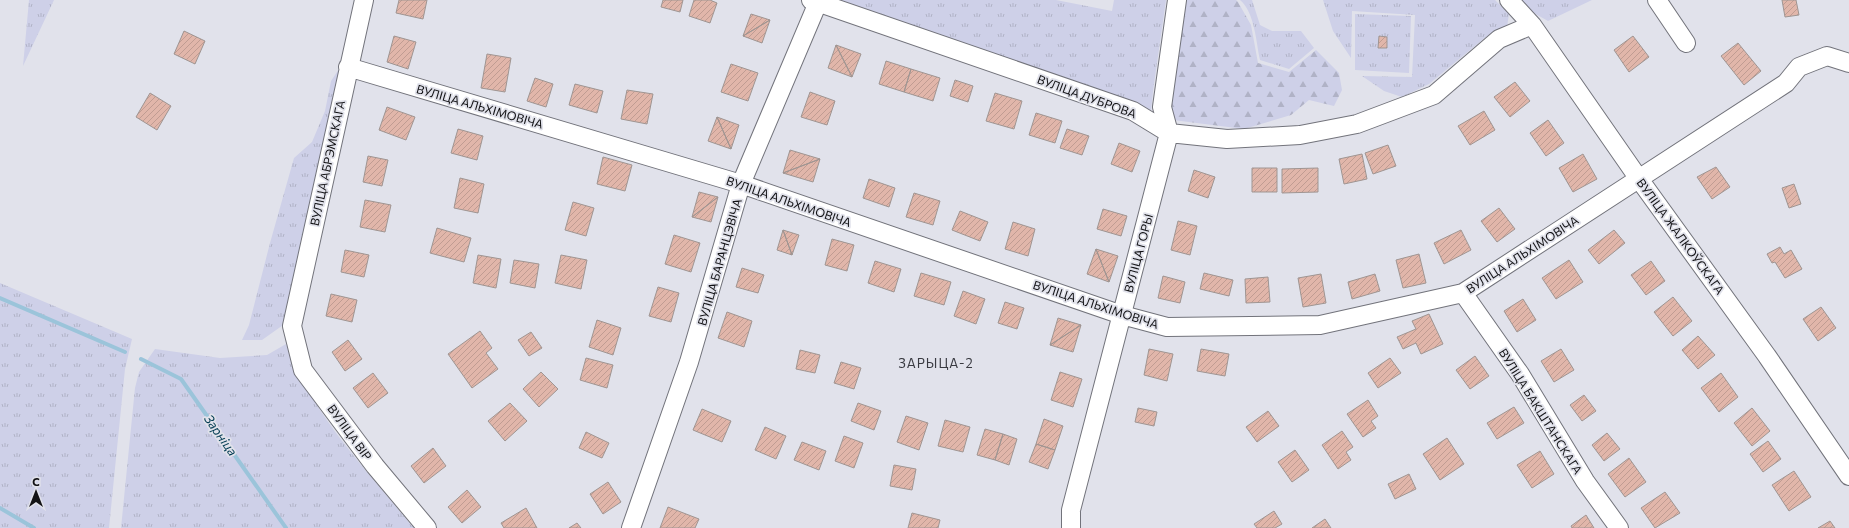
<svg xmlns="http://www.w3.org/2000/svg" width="1849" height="528" viewBox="0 0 1849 528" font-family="Commissioner,sans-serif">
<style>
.grass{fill:url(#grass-tufts)}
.forest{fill:url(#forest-firs)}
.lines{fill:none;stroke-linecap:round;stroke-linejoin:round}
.stream{stroke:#9bc4da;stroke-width:4}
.building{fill:url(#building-hatch);stroke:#9f9592}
.minor-casing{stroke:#72737b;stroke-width:20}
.minor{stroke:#fff;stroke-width:18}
.labels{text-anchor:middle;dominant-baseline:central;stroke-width:3.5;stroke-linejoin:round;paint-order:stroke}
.street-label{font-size:12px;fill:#131316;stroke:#e1e2eb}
.neighbourhood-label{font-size:13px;letter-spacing:1px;fill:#393a41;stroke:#e1e2eb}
.water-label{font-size:13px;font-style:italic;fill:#033c53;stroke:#e1e2eb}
</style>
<defs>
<pattern id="grass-tufts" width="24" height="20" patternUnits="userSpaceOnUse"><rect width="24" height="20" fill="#ced0e8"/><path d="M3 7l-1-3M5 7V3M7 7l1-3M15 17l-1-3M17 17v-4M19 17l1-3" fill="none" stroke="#b0b2c6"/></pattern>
<pattern id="forest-firs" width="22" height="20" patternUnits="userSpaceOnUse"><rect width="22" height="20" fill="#ced0e8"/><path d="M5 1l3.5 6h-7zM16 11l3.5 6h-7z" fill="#b0b2c6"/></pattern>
<pattern id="building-hatch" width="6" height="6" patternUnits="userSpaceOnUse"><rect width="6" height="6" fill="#e1b6aa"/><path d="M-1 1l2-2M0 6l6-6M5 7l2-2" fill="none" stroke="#c09c92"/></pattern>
</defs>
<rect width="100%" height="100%" fill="#e1e2eb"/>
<path class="grass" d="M29,0H54L23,66Z
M831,0H1056L1112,11L1114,0H1166L1153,91L1151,111Z
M1240,0H1252L1260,25L1272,31H1301L1314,48L1289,69L1260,60C1256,42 1255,13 1240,0Z
M1323,0H1495L1509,14L1507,27L1487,36L1429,84L1402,97L1384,91L1362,76L1412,77L1415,15L1352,11L1351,58L1333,31Z
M1521,0H1592L1548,21L1532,12Z
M1355,14L1411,16L1409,73L1355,70Z
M339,69L323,150L286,323L262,340H242L249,325L270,243L294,158L312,142L325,111L331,81Z
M0,283L132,339L125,369L109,528H0Z
M286,344C311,413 366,469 411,525L416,528H121L135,388L139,372L155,349L220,358L267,355Z"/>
<path class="forest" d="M1185,0H1236L1238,2L1251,25L1258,63L1289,72L1316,50L1339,73L1342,90L1334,106L1309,100L1291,115L1244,129L1173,120L1169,92Z"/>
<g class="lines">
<path class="stream" d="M0,298L125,352
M141,359L181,379L286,528
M0,508L34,528"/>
</g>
<path class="building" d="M399,0H427L423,19L396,13Z
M663,0H683L680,12L661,7Z
M694,0H710L717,3L710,23L689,16Z
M1782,0H1796L1799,15L1785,17Z
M751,14L770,20L743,36Z
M770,20L762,43L743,36Z
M184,31L205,41L195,64L174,54Z
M394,36L416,42L408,69L387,62Z
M1379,36L1387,37V48H1378Z
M1633,36L1649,57L1629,72L1614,50Z
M1738,43L1761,71L1744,85L1721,56Z
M836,45L861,54L852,77Z
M836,45L852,77L828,68Z
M487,54L511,58L505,92L481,88Z
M886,61L911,69L904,92L879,84Z
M731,64L758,73L748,101L721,92Z
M911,69L940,78L933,101L904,92Z
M535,78L553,84L546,107L527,101Z
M955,80L973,86L968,102L950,96Z
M1515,82L1530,101L1510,117L1494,97Z
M575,84L603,91L597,113L569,105Z
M627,90L653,94L647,124L621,119Z
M810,92L835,101L827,125L801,117Z
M150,93L171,106L157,130L136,117Z
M995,93L1022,101L1014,129L986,121Z
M387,107L415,117L406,140L379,130Z
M1484,111L1495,130L1470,145L1458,126Z
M1036,113L1062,121L1055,143L1029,135Z
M717,117L731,149L708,141Z
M717,117L739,125L731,149Z
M1548,120L1564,143L1546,156L1530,133Z
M458,129L483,136L477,160L451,153Z
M1067,129L1089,136L1082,155L1060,148Z
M1119,143L1140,151L1132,172L1111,164Z
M1388,145L1396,166L1373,174L1365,153Z
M790,150L820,159L783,173Z
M1362,154L1367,179L1344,184L1339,159Z
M1583,154L1597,179L1573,192L1559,168Z
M368,156L388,160L382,186L363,182Z
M603,157L632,165L625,191L597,184Z
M820,159L813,182L783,173Z
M1716,167L1730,187L1712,199L1697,177Z
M1252,168H1277V192H1252Z
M1318,168V192L1282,193V169Z
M1194,170L1215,177L1208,198L1188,191Z
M460,178L484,184L478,213L454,208Z
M869,179L895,188L889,207L863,198Z
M1794,184L1801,204L1789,208L1782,188Z
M699,192L718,197L692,217Z
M914,193L940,201L933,225L906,217Z
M718,197L711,222L692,217Z
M365,200L391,205L385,232L360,227Z
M573,202L594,208L586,236L565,230Z
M1499,208L1515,229L1497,242L1481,221Z
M1103,209L1127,216L1121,236L1097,229Z
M960,211L988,222L980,241L952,230Z
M1178,221L1197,226L1190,255L1171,250Z
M1013,222L1035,229L1028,256L1005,249Z
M437,228L471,238L464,262L430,253Z
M783,230L799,235L792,255Z
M783,230L792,255L777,250Z
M1461,230L1471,250L1444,264L1434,243Z
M1614,230L1625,243L1599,264L1588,250Z
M674,235L700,243L691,272L665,264Z
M832,239L854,245L847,271L825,265Z
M1780,247L1784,254L1791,250L1802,269L1785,278L1775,262L1772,263L1767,254Z
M1096,249L1109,282L1087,274Z
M1096,249L1118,256L1109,282Z
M345,250L369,255L364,277L341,272Z
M1419,254L1426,283L1403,288L1396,260Z
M478,255L501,259L496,288L473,283Z
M561,255L587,260L581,289L555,283Z
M514,260L539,264L535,288L510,283Z
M1569,260L1583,282L1556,299L1542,278Z
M875,261L901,269L894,292L868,283Z
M1651,261L1665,281L1646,295L1631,275Z
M742,268L764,275L758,293L736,287Z
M921,273L951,282L944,305L914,296Z
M1204,273L1233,280L1229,296L1200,289Z
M1321,274L1326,303L1303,307L1298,278Z
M1375,274L1380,291L1352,299L1348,282Z
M1163,276L1185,282L1180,303L1158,298Z
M1268,277L1270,302L1246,303L1245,279Z
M658,287L679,293L671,322L649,316Z
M963,291L985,299L976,324L954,316Z
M331,294L357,300L352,322L326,316Z
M1673,297L1692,321L1673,336L1654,312Z
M1523,299L1536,320L1517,332L1504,311Z
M1005,302L1024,308L1017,329L998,323Z
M1821,307L1836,328L1818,341L1803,319Z
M727,312L752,321L744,347L718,338Z
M1429,314L1443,344L1421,354L1416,343L1403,349L1397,337L1416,329L1412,321Z
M1058,318L1081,325L1050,345Z
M597,320L621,328L613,355L589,347Z
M1081,325L1073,352L1050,345Z
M480,331L492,348L486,353L498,369L472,388L448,354Z
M531,332L542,348L529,356L518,340Z
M1698,336L1715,355L1698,369L1682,350Z
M348,340L362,359L345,371L332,352Z
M1149,349L1173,354L1167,381L1144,375Z
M1201,349L1229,354L1225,376L1197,371Z
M1561,349L1574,370L1554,382L1541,361Z
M800,350L820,355L815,373L796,369Z
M1475,356L1489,376L1470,389L1456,370Z
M586,358L613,365L607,388L580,380Z
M1390,358L1401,373L1378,388L1368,373Z
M841,362L861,368L854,389L834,383Z
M541,372L558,389L539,407L523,389Z
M1060,372L1082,379L1073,407L1051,400Z
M373,373L388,393L368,408L353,388Z
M1721,373L1738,397L1719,412L1701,388Z
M1584,395L1596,411L1582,421L1570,405Z
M1368,400L1378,416L1371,421L1376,428L1363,437L1347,414Z
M510,403L527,421L505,441L488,421Z
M858,403L881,411L874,430L851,421Z
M1514,407L1524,423L1497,439L1487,423Z
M1138,408L1157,412L1154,426L1135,422Z
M1752,408L1770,431L1752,446L1734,423Z
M702,409L731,421L722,442L693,430Z
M1268,411L1279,426L1257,442L1246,427Z
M906,416L928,423L919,450L897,442Z
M1044,419L1063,426L1055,450L1036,444Z
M945,420L970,427L963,452L938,446Z
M765,427L786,436L776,459L755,450Z
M985,429L1003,434L995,460L977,455Z
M1342,431L1353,447L1346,452L1351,460L1338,469L1322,445Z
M586,432L609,443L602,458L579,448Z
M1607,433L1620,449L1604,461L1592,445Z
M1003,434L1017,439L1009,465L995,460Z
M844,436L863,443L854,468L835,461Z
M1447,438L1464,464L1440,480L1423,454Z
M1768,441L1781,459L1763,472L1750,454Z
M802,442L826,451L819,470L794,460Z
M1036,444L1055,450L1048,469L1029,462Z
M433,448L446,466L424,483L411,466Z
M1295,450L1309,470L1292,482L1278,462Z
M1540,451L1554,474L1532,488L1517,465Z
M1629,458L1646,482L1625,497L1608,474Z
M894,465L916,469L912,490L890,486Z
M1794,471L1811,497L1789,511L1772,485Z
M1409,474L1416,489L1395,499L1388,484Z
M608,482L621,502L603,514L590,494Z
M467,490L481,507L462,523L448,507Z
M1665,492L1680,513L1655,528L1641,508Z
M668,507L699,519L695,528H660Z
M526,508L537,528H504L501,523Z
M1274,511L1282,524L1275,528H1257L1254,524Z
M912,513L940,520L938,528H908Z
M1586,515L1594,528H1572L1571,526Z
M1325,519L1331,528H1312Z
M1830,521L1835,528H1818Z
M577,523L581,528H569Z"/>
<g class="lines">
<defs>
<path id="minor" d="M364,0L292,326L303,370L375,466L427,528
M811,0L1133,111L1169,133L1227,139L1300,135L1357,124L1434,95L1499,39L1532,25
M1509,0L1532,25L1639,179L1767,356L1849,476
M1657,0L1686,43
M348,67L741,184L1122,315L1167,327L1320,325L1463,293L1786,83L1799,67L1827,56L1849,63
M1463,293L1520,374L1585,481L1619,528
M631,528L689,362L741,184L819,0
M1071,528V510L1169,133L1162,107L1177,0"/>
</defs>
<use href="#minor" class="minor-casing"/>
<use href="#minor" class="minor"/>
</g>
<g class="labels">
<g class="street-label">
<text transform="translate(1087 96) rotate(20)">ВУЛІЦА ДУБРОВА</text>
<text transform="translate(480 106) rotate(16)">ВУЛІЦА АЛЬХІМОВІЧА</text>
<text transform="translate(327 163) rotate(-78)">ВУЛІЦА АБРЭМСКАГА</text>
<text transform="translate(789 201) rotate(19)">ВУЛІЦА АЛЬХІМОВІЧА</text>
<text transform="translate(1681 236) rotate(54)">ВУЛІЦА ЖАЛКОЎСКАГА</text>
<text transform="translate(1138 253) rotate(-75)">ВУЛІЦА ГОРЫ</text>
<text transform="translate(1522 254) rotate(-33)">ВУЛІЦА АЛЬХІМОВІЧА</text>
<text transform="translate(719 262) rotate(-74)">ВУЛІЦА БАРАНЦЭВІЧА</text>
<text transform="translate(1096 304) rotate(18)">ВУЛІЦА АЛЬХІМОВІЧА</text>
<text transform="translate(1541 411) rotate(58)">ВУЛІЦА БАКШТАНСКАГА</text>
<text transform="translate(350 432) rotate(54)">ВУЛІЦА ВІР</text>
</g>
<g class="neighbourhood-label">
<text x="936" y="363">ЗАРЫЦА-2</text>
</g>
<g class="water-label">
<text transform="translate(221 435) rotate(55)">Зарніца</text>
</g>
</g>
<g transform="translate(36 492)" stroke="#e1e2eb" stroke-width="3" paint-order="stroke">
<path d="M0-3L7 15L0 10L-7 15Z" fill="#131316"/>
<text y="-6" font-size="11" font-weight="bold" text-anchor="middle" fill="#131316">С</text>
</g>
</svg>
